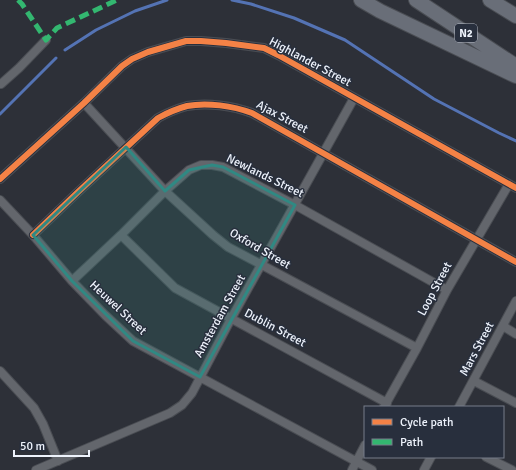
<svg xmlns="http://www.w3.org/2000/svg" width="516" height="470" viewBox="0 0 516 470" font-family="Signika,sans-serif">
<style>
.lines{fill:none;stroke-linecap:round;stroke-linejoin:round}
.stream{stroke:#5473b4;stroke-width:3}
.street-casing{stroke:#4a4d53;stroke-width:10}
.highway-casing{stroke:#4a4d53;stroke-width:16}
.street{stroke:#63666c;stroke-width:8}
.highway{stroke:#696e78;stroke-width:14}
.quiet{stroke:#33b770;stroke-width:5;stroke-dasharray:10 5;stroke-linecap:butt}
.cycleway-casing{stroke:#282f3d;stroke-width:8}
.cycleway{stroke:#f48246;stroke-width:6}
.marked{fill:#308983;fill-opacity:0.2;stroke:#308983;stroke-width:3;stroke-linejoin:round}
.labels{text-anchor:middle;dominant-baseline:central;stroke-width:3;stroke-linejoin:round;paint-order:stroke}
.shield{fill:#282f3d;stroke:#b3b8c3;stroke-width:1}
.shield-label{font-size:11px;font-weight:bold;fill:#eef3fc}
.street-label{font-size:12px;fill:#eef3fc;stroke:#282f3d}
</style>
<rect width="100%" height="100%" fill="#2d3038"/>
<g class="lines">
<path class="stream" d="M232,0L251,4L294,18L345,40L434,99L499,133L516,141
M65,50L96,30L135,11L167,0
M0,114L56,58"/>
<defs>
<path id="street" d="M1,84L19,68L46,40
M84,103L165,191L213,235L228,247L262,265L417,348
M0,179L84,103L122,66L132,59L148,52L186,41H201L226,43L264,48L278,55L516,188
M0,200L33,235L72,281L105,315L133,341L372,470
M33,235L78,192L158,118C167,113 176,109 187,106C207,102 233,106 252,113L516,262
M121,235L175,288L387,403
M72,281L121,235L165,191L189,170L201,165H212L223,167L295,205L447,290
M503,326L516,334
M0,371L34,408L43,424L58,461
M474,381L516,403
M384,407L417,348L447,290L509,184
M459,407L516,301
M486,457L512,470
M36,470L170,413L182,405L192,393L231,319L354,98
M352,470L365,445
M424,470L431,457"/>
<path id="highway" d="M361,0L380,11L516,76
M416,0L516,66
M490,0L516,16"/>
</defs>
<use href="#street" class="street-casing"/>
<use href="#highway" class="highway-casing"/>
<use href="#street" class="street"/>
<use href="#highway" class="highway"/>
<path class="quiet" d="M18,0L22,4L46,40L57,28L117,0"/>
<defs>
<path id="cycleway" d="M0,179L84,103L122,66L132,59L148,52L186,41H201L226,43L264,48L278,55L516,188
M33,235L78,192L158,118C167,113 176,109 187,106C207,102 233,106 252,113L516,262"/>
</defs>
<use href="#cycleway" class="cycleway-casing"/>
<use href="#cycleway" class="cycleway"/>
</g>
<path class="marked" d="M126,147L165,191L189,170L212,165L223,167L295,205L200,377L133,341L72,281L33,235Z"/>
<g class="labels">
<rect class="shield" x="455" y="24" width="22" height="18" rx="3"/>
<g class="shield-label">
<text x="466" y="33">N2</text>
</g>
<g class="street-label">
<text transform="translate(310 62) rotate(28)">Highlander Street</text>
<text transform="translate(282 117) rotate(28)">Ajax Street</text>
<text transform="translate(265 176) rotate(26)">Newlands Street</text>
<text transform="translate(260 249) rotate(30)">Oxford Street</text>
<text transform="translate(435 289) rotate(-62)">Loop Street</text>
<text transform="translate(118 308) rotate(43)">Heuwel Street</text>
<text transform="translate(220 316) rotate(-61)">Amsterdam Street</text>
<text transform="translate(275 328) rotate(28)">Dublin Street</text>
<text transform="translate(477 349) rotate(-62)">Mars Street</text>
</g>
</g>
<rect x="364" y="406" width="140" height="52" fill="#282f3d" stroke="#777d89"/>
<rect x="372" y="419" width="20" height="6" fill="#f48246" stroke="#777d89"/>
<text x="400" y="426" font-size="12" fill="#eef3fc">Cycle path</text>
<rect x="372" y="439" width="20" height="6" fill="#33b770" stroke="#777d89"/>
<text x="400" y="446" font-size="12" fill="#eef3fc">Path</text>
<path d="M14 450v6h75v-6" fill="none" stroke="#eef3fc" stroke-width="2"/>
<text x="20" y="450" font-size="12" fill="#eef3fc" stroke="#282f3d" stroke-width="3" paint-order="stroke">50 m</text>
</svg>
